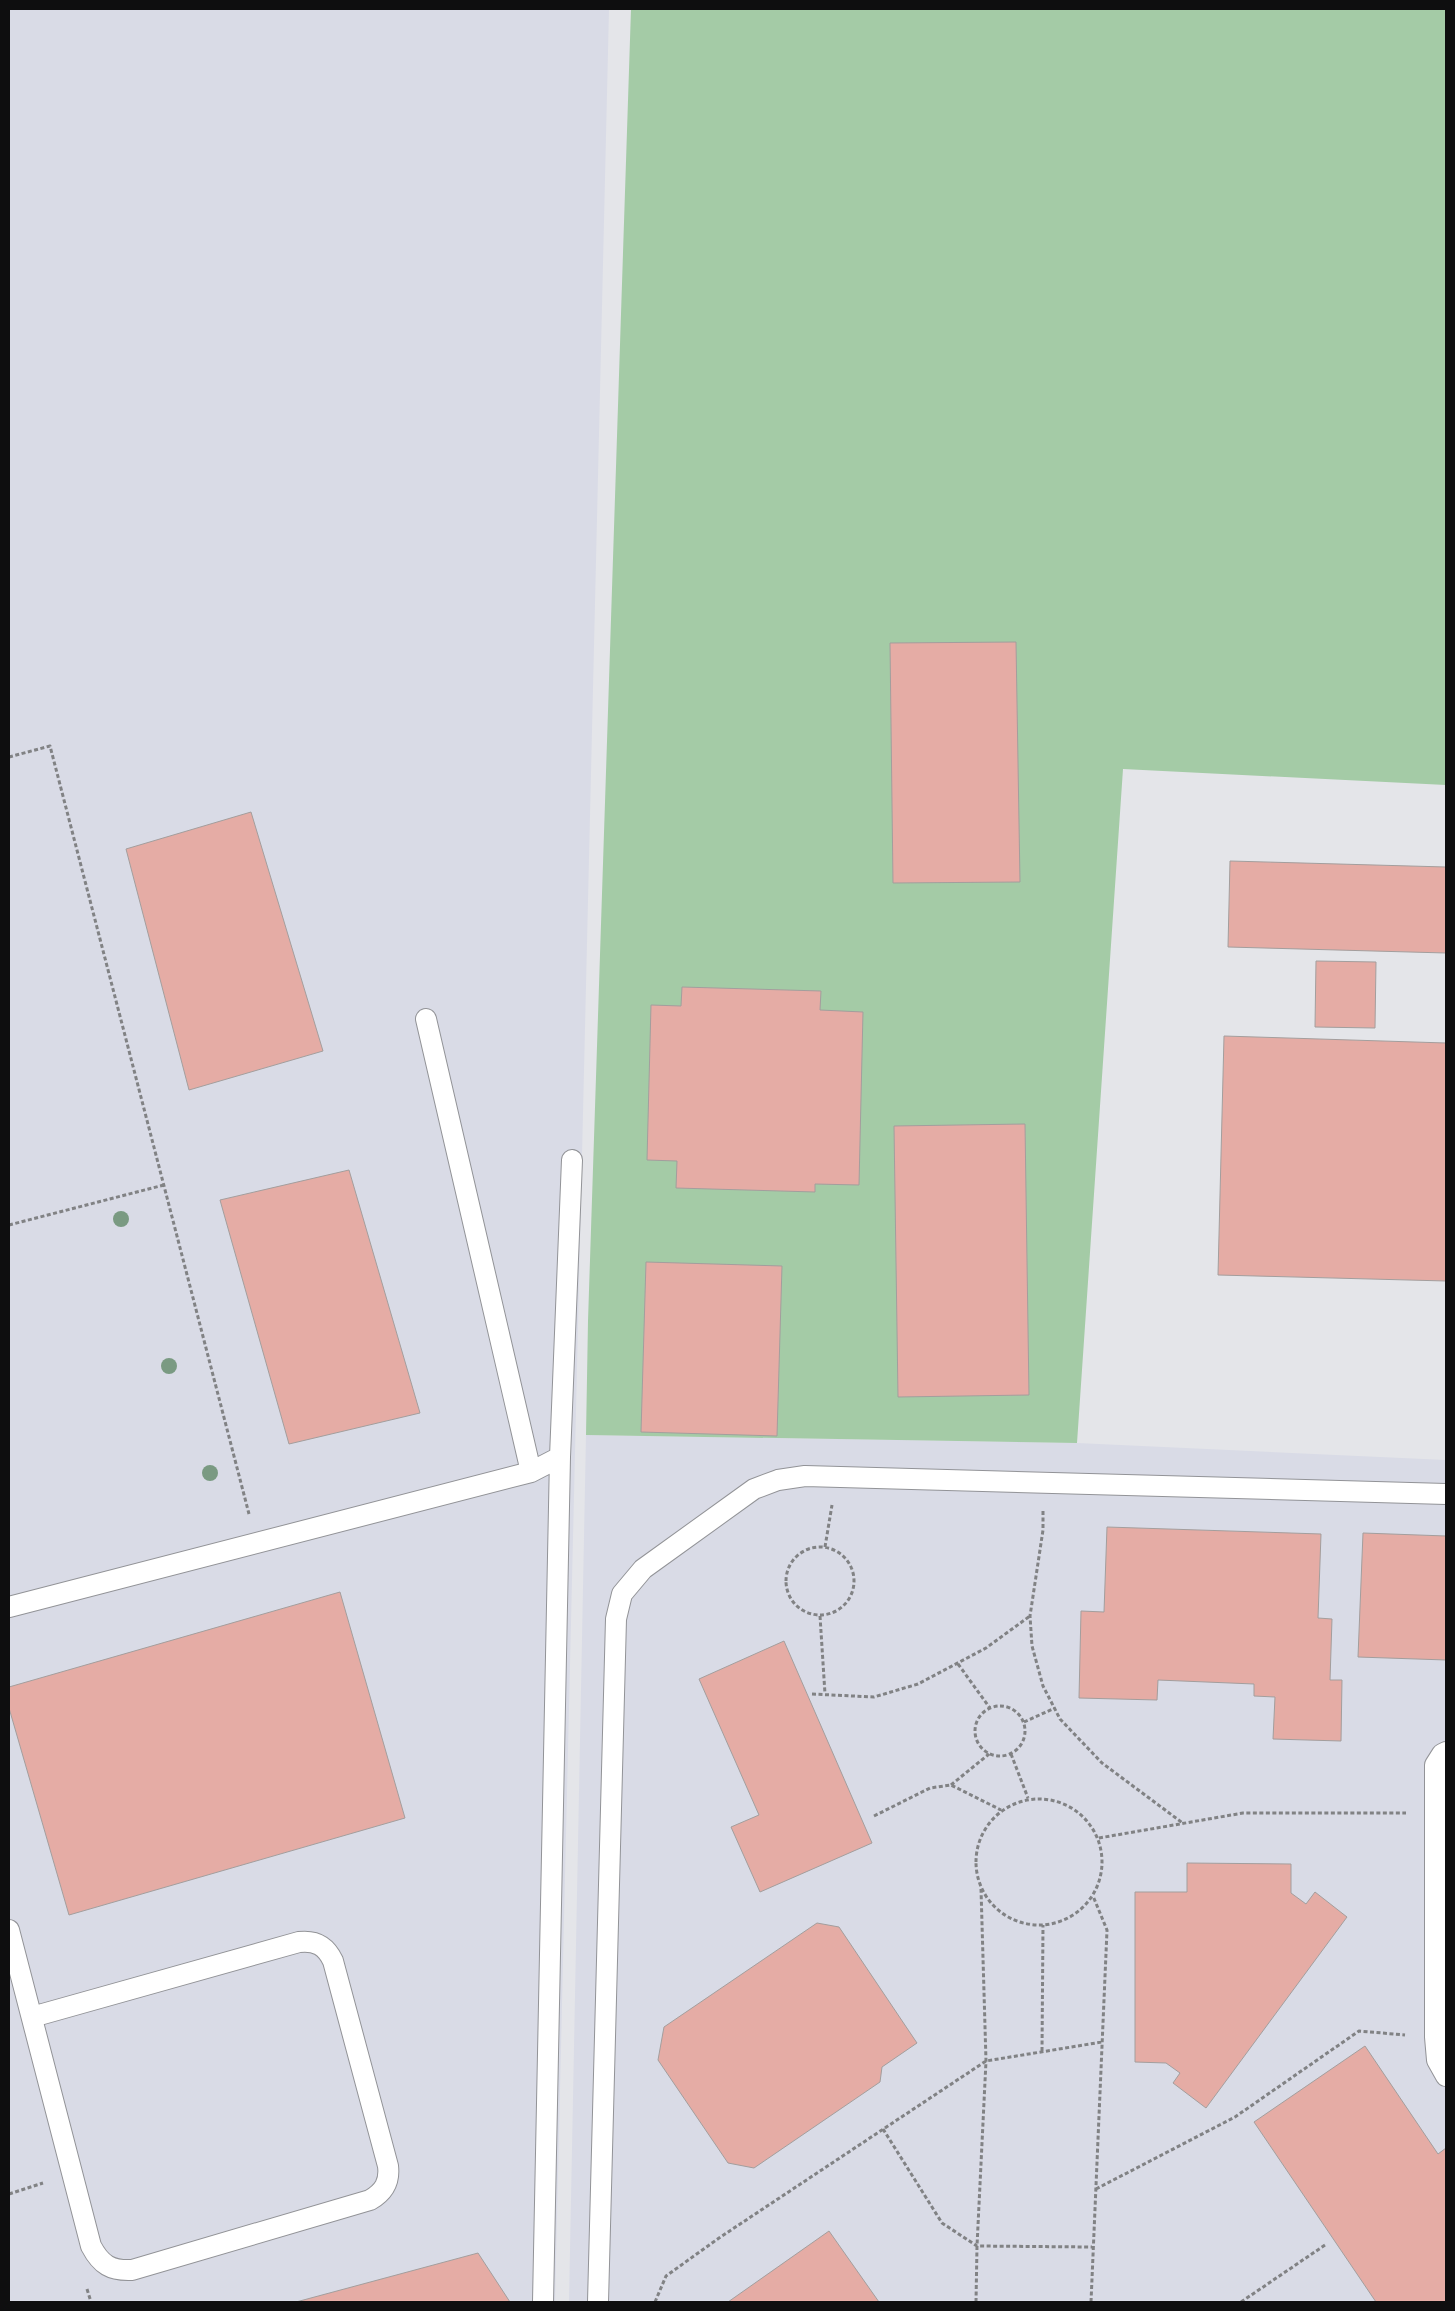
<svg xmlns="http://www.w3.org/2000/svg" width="1455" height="2311" viewBox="0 0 1455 2311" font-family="Mulish,sans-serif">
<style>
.built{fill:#d9dbe6}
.green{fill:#a4cba6}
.building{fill:#e5aca5;stroke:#a39e9d}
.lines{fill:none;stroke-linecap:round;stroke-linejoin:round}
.lane-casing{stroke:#929397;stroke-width:22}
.path{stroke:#818284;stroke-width:3;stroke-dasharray:4 2.5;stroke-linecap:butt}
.lane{stroke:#fff;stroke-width:20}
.tree{fill:#7a9a82}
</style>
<rect width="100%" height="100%" fill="#e4e5e9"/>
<path class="built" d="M9,9H609L555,2302H9Z
M586,1435L1077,1443L1446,1460V2302H569Z"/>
<path class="green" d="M631,9H1446V785L1123,769L1077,1443L586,1435L588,1321Z"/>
<path class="building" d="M1016,642L1020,882L893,883L890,643Z
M251,812L323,1051L189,1090L126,849Z
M1230,861L1446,867V953L1228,947Z
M1316,961L1376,962L1375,1028L1315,1027Z
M682,987L821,991L820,1010L863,1012L859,1185L815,1184V1192L676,1188L677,1161L647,1160L651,1005L681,1006Z
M1224,1036L1446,1043V1281L1218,1275Z
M1025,1124L1029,1395L898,1397L894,1126Z
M349,1170L420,1413L289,1444L220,1200Z
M646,1262L782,1266L777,1436L641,1432Z
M1107,1527L1321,1534L1318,1618L1332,1619L1330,1680H1342L1341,1741L1273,1739L1275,1697L1254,1696V1684L1158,1680L1157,1700L1079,1698L1081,1611L1104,1612Z
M1363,1533L1446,1536V1660L1358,1657Z
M340,1592L405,1818L69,1915L9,1708V1687Z
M784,1641L872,1843L760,1892L731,1827L759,1815L699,1679Z
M1187,1863L1291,1864V1893L1306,1904L1315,1892L1347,1917L1206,2108L1173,2083L1180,2073L1166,2063L1135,2062V1892H1187Z
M817,1923L839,1927L917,2043L882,2067L880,2082L754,2168L728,2163L658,2060L664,2027Z
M1365,2046L1438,2154L1446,2148V2302H1376L1254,2122Z
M829,2231L879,2302H728Z
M478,2253L510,2302H296Z"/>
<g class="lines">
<defs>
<path id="lane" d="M426,1019L531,1472
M560,1457L572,1160
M9,1607L531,1472L560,1457L543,2302
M1446,1752L1442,1754L1435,1765V2037L1437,2060L1446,2076
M9,1930L91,2246C101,2265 111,2271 132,2270L370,2200C384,2192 390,2182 388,2166L333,1961C326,1946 316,1940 299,1942L32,2017
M598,2302L616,1619L622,1594L643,1569L754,1489L778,1480L805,1476L1446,1494"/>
</defs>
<use href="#lane" class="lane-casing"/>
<path class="path" d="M9,757L50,746L249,1514
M9,1225L164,1185
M1043,1511V1530L1030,1616L1032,1646L1043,1686L1060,1719L1102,1763L1184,1824
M825,1547L832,1505
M786 1581a34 34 0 1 1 68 0a34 34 0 1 1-68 0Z
M820,1616L825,1694
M958,1664L990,1708
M812,1694L874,1697L918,1684L986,1648L1030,1616
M975 1731a25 25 0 1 1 50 0a25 25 0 1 1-50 0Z
M1024,1722L1055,1708
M1011,1754L1028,1798
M951,1785L989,1754
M976 1862a63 63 0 1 1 126 0a63 63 0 1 1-126 0Z
M874,1816L930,1788L951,1785L1001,1810
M1099,1838L1243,1813H1406
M1042,2051L1043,1925
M883,2129L942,2223L977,2246L1092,2247
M1096,2189L1235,2117L1359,2031L1405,2035
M9,2194L43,2183
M87,2289L91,2302
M655,2302L666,2276L719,2238L986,2061L1102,2042
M976,2302L977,2246L986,2061L981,1889
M1091,2302L1107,1930L1093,1896
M1241,2302L1325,2245"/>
<use href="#lane" class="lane"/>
</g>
<g class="tree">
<circle cx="121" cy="1219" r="8"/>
<circle cx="169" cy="1366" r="8"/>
<circle cx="210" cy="1473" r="8"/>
</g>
<rect width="1455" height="2311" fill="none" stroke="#0e0e0f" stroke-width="20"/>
</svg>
